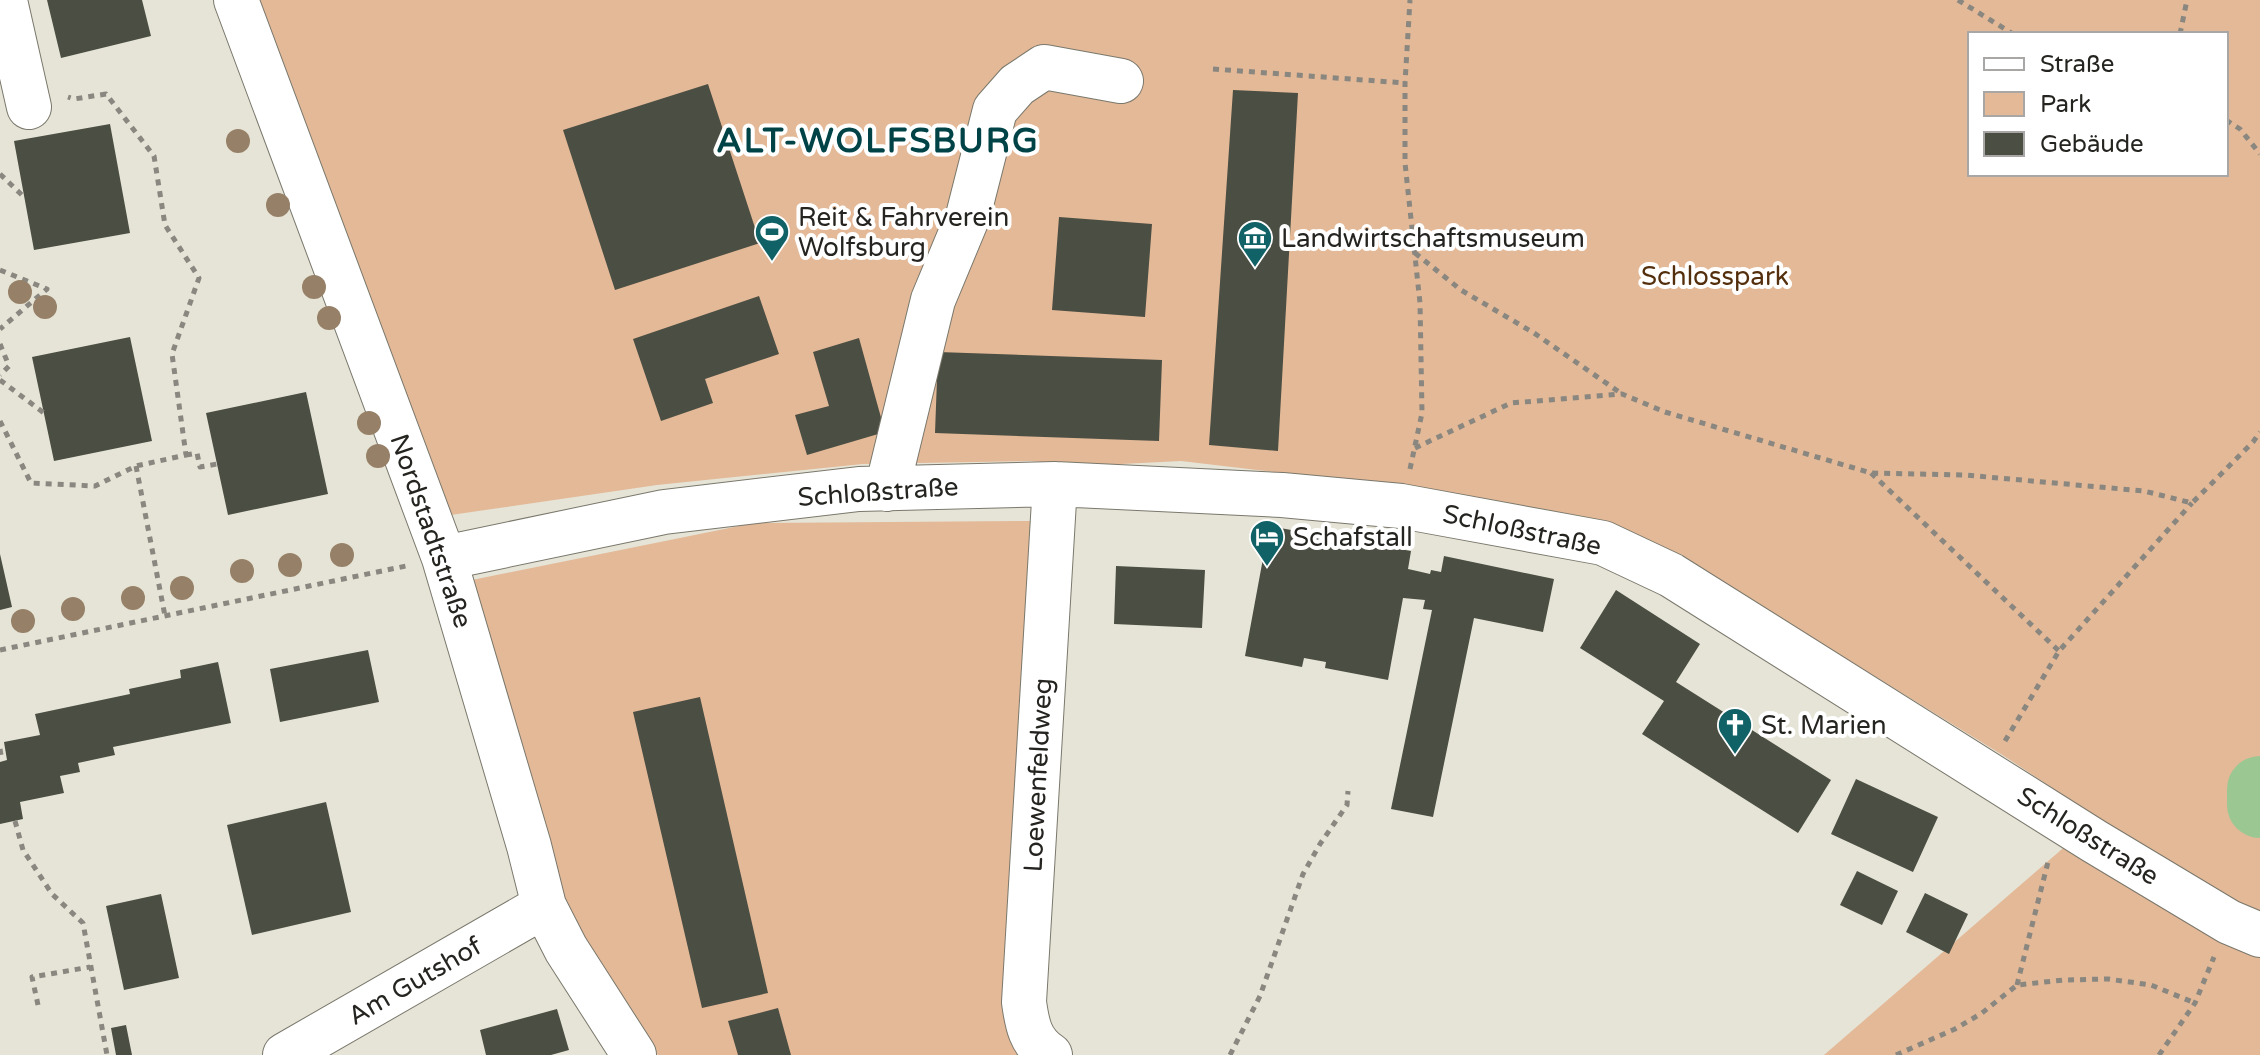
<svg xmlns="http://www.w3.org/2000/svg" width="2260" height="1055" viewBox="0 0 2260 1055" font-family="'Varela Round',sans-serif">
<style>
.green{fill:#e3b998;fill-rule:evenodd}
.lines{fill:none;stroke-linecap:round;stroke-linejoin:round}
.river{stroke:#9bc892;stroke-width:66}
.building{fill:#4b4e43}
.minor-casing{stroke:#7a786c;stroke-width:46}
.path{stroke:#89877f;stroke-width:5;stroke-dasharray:6 6;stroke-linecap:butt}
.minor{stroke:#fff;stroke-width:44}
.tree{fill:#968068}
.labels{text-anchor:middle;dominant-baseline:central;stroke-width:8;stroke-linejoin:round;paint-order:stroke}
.poi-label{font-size:26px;fill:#252420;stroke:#fff;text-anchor:start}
.park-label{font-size:26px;fill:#542f0d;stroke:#fff}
.street-label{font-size:26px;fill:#252420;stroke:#fff}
.district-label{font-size:34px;font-weight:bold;letter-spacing:2px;fill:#004347;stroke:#fff}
</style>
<rect width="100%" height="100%" fill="#e6e4d7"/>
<path class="green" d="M255,0H2260V1055H1824L2098,818L2004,756L1677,554L1417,489L1181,461L1082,466L1031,461L863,464L657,485L444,516ZM1970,34H2226V174H1970Z
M1031,521L1034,1055H658L586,945L562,895L467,581L754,523Z"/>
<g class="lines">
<path class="river" d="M2260,789V805"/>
</g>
<path class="building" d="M47,0H142L151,36L61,58Z
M708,84L760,243L615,290L563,130Z
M1233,90L1298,93L1278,451L1209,445Z
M110,124L130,233L34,250L14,141Z
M1059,217L1152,224L1145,317L1052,310Z
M759,296L779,354L705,379L713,403L661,421L633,339Z
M130,337L152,441L54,461L32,357Z
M859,338L885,432L807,455L795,415L829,406L813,352Z
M938,352L1162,360L1159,441L935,433Z
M306,392L328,494L228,515L206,413Z
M1269,526L1411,551L1408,569L1417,571L1430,574L1431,570L1441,572L1444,556L1554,579L1543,632L1474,618L1433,817L1391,809L1432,610L1423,609L1425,600L1403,598L1388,680L1325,668L1326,662L1304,658L1302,667L1245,656Z
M0,554L12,607L0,610Z
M1116,566L1205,570L1202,628L1114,624Z
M1616,590L1700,644L1676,682L1831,780L1798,833L1642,734L1664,701L1580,648Z
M368,650L379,702L280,722L270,669Z
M218,662L231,723L113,747L115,755L78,763L80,772L60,776L64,793L20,802L23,819L0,824V762L7,760L4,742L40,735L35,714L130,694L129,689L181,678L180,670Z
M700,697L768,993L702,1008L633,712Z
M1856,779L1938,817L1913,872L1831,834Z
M326,802L351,912L252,935L227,825Z
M1857,871L1898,891L1882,925L1840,905Z
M1925,893L1968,914L1949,954L1906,932Z
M161,894L179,978L124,990L106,906Z
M778,1008L791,1055H738L728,1021Z
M557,1009L569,1050L551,1055H486L480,1030Z
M126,1025L132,1055H116L111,1028Z"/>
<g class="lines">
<defs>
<path id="minor" d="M0,0L6,5L29,107
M236,0L444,558L529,846L544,906L566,949L634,1055
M887,489L933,300L968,216L995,110L1017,85L1044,67L1121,81
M444,558L664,512L859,489L1055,484L1282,495L1401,506L1603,543L1671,575L2094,841L2229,922L2260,935
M285,1055L544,906
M1050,1055C1030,1042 1027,1024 1024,1002L1055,484"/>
</defs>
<use href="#minor" class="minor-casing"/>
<path class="path" d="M1958,0L2013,34
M2180,34L2187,0
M1213,69L1405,83
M2226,120L2240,129L2260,154
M0,174L24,197
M1415,253L1461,290L1534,333L1622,394
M0,270L47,289L0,329
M0,344L9,366L0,375
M0,380L44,413
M0,421L31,483L95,486L136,466L186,455L172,354L199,278L165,225L154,156L106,94L74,99L68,97
M1415,448L1511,403L1622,394L1665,412L1871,473L1965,475L2144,491L2192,503L2253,442L2260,432
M186,455L197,453L200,467L217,464
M136,466L165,616
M1410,469L1422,413L1420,303L1405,163V83L1410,0
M1871,473L2059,651
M0,650L406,566
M2005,741L2059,651L2192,503
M0,749L2,761
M15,821L23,850L52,894L83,923L107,1055
M2017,985L2049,858
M38,1005L32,977L90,967
M1230,1055L1260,996L1303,874L1320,844L1347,805L1348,791
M1896,1055L1955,1029L1982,1013L2017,985L2064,980L2108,979L2151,985L2195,1003
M2159,1055L2195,1003L2214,957"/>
<use href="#minor" class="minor"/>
</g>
<g class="tree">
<circle cx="238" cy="141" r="12"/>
<circle cx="278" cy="205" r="12"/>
<circle cx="314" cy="287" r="12"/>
<circle cx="20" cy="292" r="12"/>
<circle cx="45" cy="307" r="12"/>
<circle cx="329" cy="318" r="12"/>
<circle cx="369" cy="423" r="12"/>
<circle cx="378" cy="456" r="12"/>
<circle cx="342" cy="555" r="12"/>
<circle cx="290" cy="565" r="12"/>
<circle cx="242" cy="571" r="12"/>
<circle cx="182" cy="588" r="12"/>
<circle cx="133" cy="598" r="12"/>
<circle cx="73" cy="609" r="12"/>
<circle cx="23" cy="621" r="12"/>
</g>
<defs>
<symbol id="stadium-pin" viewBox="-11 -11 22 30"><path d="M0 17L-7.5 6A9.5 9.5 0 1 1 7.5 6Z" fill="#116267" stroke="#fff"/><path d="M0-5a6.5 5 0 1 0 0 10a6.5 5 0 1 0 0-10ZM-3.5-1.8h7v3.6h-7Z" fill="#fff"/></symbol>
<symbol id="museum-pin" viewBox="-11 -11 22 30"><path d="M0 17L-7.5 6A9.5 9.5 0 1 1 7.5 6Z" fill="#116267" stroke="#fff"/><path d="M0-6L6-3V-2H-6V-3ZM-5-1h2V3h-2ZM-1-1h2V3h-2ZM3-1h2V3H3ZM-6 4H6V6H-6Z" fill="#fff"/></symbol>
<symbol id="hotel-pin" viewBox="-11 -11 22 30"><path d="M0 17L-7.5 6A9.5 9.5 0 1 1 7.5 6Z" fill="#116267" stroke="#fff"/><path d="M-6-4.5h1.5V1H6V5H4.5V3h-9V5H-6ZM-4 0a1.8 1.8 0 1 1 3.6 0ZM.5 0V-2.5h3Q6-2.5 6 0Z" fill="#fff"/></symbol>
<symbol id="church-pin" viewBox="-11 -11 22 30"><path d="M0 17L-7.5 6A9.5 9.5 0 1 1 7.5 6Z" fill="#116267" stroke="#fff"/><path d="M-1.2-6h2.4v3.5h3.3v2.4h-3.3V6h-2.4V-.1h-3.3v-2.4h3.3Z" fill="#fff"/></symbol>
</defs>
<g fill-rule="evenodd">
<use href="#stadium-pin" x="752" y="212" width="40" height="54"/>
<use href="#museum-pin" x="1235" y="218" width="40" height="54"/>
<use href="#hotel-pin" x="1247" y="517" width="40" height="54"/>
<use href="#church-pin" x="1715" y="705" width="40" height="54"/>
</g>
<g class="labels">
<g class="poi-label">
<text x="798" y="217">Reit &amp; Fahrverein<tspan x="798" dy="30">Wolfsburg</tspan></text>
<text x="1281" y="238">Landwirtschaftsmuseum</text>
<text x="1293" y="537">Schafstall</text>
<text x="1761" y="725">St. Marien</text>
</g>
<g class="park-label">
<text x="1715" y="276">Schlosspark</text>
</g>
<g class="street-label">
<text transform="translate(878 492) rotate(-4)">Schloßstraße</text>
<text transform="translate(1522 530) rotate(12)">Schloßstraße</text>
<text transform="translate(431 531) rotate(71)">Nordstadtstraße</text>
<text transform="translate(1038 775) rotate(-87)">Loewenfeldweg</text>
<text transform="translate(2088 836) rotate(32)">Schloßstraße</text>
<text transform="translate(415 981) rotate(-30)">Am Gutshof</text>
</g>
<g class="district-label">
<text x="878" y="141">ALT-WOLFSBURG</text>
</g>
</g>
<rect x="1968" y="32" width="260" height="144" fill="#ffffff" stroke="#a8a7a6" stroke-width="2"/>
<rect x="1984" y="58" width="40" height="12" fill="#ffffff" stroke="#a8a7a6" stroke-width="2"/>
<text x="2040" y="72" font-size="24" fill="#252420">Straße</text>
<rect x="1984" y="92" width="40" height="24" fill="#e3b998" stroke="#a8a7a6" stroke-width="2"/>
<text x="2040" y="112" font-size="24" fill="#252420">Park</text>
<rect x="1984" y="132" width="40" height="24" fill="#4b4e43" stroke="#a8a7a6" stroke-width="2"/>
<text x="2040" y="152" font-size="24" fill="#252420">Gebäude</text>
</svg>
